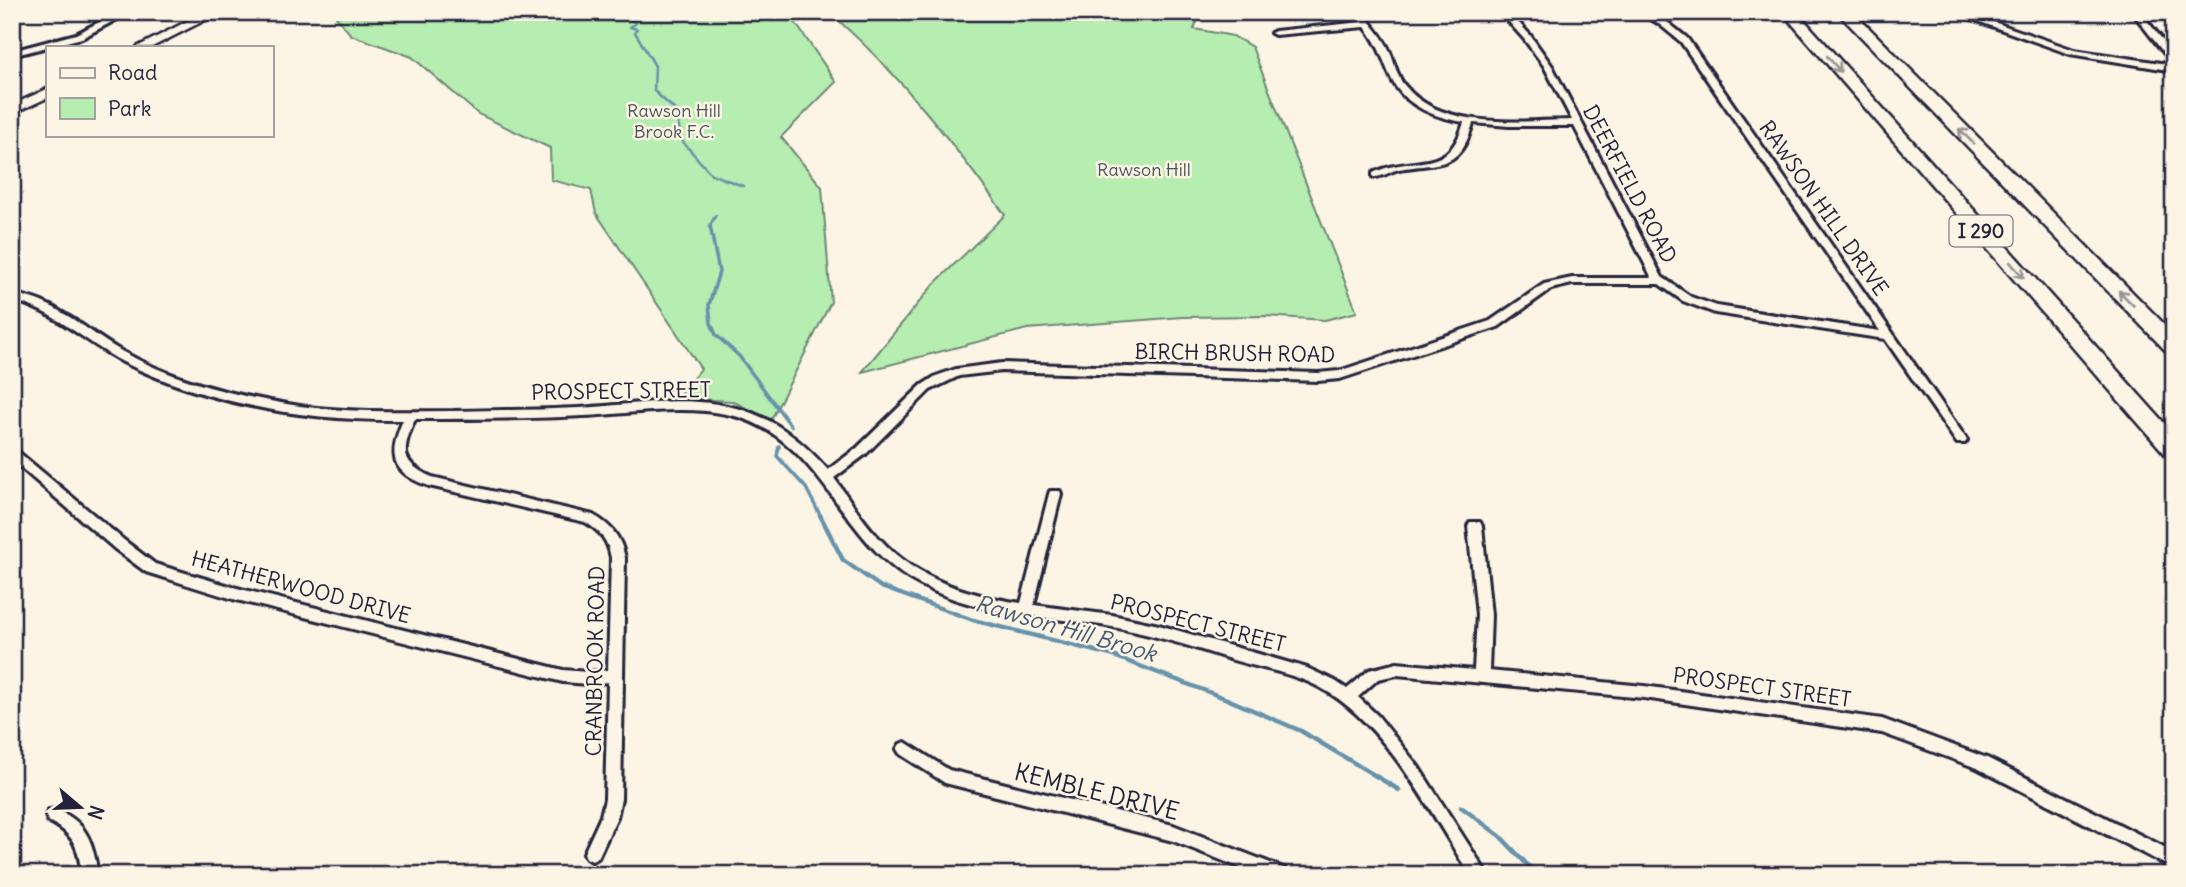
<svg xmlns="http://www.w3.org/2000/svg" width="2186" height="887" viewBox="0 0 2186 887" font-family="Delius,sans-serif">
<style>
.green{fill:#b6edb0;stroke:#6c8876;stroke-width:2}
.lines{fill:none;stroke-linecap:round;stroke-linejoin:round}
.stream-far2{stroke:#6692ab;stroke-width:2.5}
.stream-far1{stroke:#6692ab;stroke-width:3.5}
.stream{stroke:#6692ab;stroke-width:4.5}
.street-casing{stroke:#22223b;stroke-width:6}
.secondary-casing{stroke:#22223b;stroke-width:5}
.highway-casing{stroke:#22223b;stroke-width:5}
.street{fill:#fcf5e5;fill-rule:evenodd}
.secondary{fill:#fcf5e5;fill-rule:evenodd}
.highway{fill:#fcf5e5;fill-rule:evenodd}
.oneway{stroke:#9a9698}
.labels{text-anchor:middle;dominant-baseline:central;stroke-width:5;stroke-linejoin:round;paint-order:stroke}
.far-park-label{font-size:18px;fill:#475558;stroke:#fcf5e5}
.shield{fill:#fcf5e5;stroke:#63616e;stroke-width:2}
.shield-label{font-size:19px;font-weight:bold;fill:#22223b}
.street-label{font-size:21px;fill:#22223b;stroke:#fcf5e5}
.water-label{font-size:23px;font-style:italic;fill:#445a73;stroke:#fcf5e5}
.near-street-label{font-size:24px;fill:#22223b;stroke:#fcf5e5}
</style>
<rect width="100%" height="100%" fill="#fcf5e5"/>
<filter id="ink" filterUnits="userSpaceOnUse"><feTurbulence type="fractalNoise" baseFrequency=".0143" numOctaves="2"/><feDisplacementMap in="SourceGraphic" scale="14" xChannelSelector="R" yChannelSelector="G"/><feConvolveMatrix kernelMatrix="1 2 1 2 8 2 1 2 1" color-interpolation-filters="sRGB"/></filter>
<g filter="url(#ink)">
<path class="green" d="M332,12H788L836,82L781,137L822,187L831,302L771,420L732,401L676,398L701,369L596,213L591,190L551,180L550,148L478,114L412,57L351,35Z
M834,12H1201L1194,29L1233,36L1252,47L1357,312L1325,320L1265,316L1182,317L1027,329L862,372L934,284L1005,215C954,145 904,79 839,21Z"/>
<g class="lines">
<path class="stream-far2" d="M624,12L634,17L631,20L636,23L630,27L637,29L635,32L655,66L654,91L675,110L682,141L711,174L743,186
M709,227L716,215"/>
<path class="stream-far1" d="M710,225L719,272L709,305L711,323L716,335L739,356L791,426
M779,446L777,456L806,488L821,517"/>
<path class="stream" d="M820,515L843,560L881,587L973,620L1111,655L1227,699L1301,731L1399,790
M1461,807L1500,836L1537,875"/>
<defs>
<path id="street" d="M119,12H130L82,38L12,56V51L76,34Z
M1354,12H1362C1372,25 1384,37 1390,52C1395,64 1397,78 1406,87C1441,130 1522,121 1572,120L1544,66L1524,39L1500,12H1509L1530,35L1552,66L1662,277L1691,297L1717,306L1880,331L1681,42L1659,24L1639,12C1659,12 1672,26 1687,38L1965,437L1967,440L1965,443H1957L1885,339L1715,313L1683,301L1659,284H1572L1551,289L1498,327L1340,379L1318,381L1002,371L959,376L930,390L866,454L834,478C849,498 862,521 880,539C917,580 968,595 1021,603L1049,494L1050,491H1060L1061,494L1034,605L1112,615L1159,625L1307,668L1335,681L1347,689L1369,670L1397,663L1474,670L1477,615L1468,526L1470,522H1480L1482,526L1491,615L1489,671L1644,686L1882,719L1987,758L2174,852V869L1977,768L1882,733L1644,698L1397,675L1378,679L1358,697L1378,716L1418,766L1488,875H1470C1432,814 1385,722 1321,688C1294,673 1262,669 1233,660C1189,646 1146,632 1101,625C1040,616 977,614 921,585C841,546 823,437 731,415C683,404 631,414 583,416C527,419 471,419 415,419C402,450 399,462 432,477L593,515C611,525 621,537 625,558L621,799L617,817L598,858L592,861L586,858L584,853L601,816L605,799L608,682L588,684L563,682L233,599L146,572L115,549L12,460V449L16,450L125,541L155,564L233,587L563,670L588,672L608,670L611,558C608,540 600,531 585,522L429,486C390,473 388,454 403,420C308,421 209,405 123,362C85,342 55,311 12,300V293C29,297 46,302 61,312C83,324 101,340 123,352C177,382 239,397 300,406C350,413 402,411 453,411C495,410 537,410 579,408C630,405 683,395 732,407C772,416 801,440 828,470L857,448L922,385L936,376L956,369L1002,363L1318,373L1339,371L1490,321L1544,284L1572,278H1652L1574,126H1509L1473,123C1460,171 1439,162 1399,169C1390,171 1382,178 1373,177V173C1415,153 1448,178 1464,122C1437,118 1407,107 1393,82C1383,62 1380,45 1365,27L1275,35L1271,33L1275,31L1362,22Z
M1952,12H1965L2074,50L2174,65V71L2070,54Z
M2132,12H2140L2174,54V62H2171Z
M905,742L949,770L1173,825L1286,869L1288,875H1259L1173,841L945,783L900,754L897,749L900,744Z
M54,809C87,821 93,842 98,875H82C78,847 75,834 48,821L46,816L48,811Z"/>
<path id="secondary" d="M205,12H221L152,47H137Z
M47,89V98L12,114V105Z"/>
<path id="highway" d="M1782,12H1797L2174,434V457L2166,455Z
M1837,12H1853L2174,334V354L2167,352Z"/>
</defs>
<use href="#street" class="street-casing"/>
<use href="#secondary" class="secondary-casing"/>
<use href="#highway" class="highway-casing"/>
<use href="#street" class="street"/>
<use href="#secondary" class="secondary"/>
<use href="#highway" class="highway"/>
</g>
<defs><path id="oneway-shaft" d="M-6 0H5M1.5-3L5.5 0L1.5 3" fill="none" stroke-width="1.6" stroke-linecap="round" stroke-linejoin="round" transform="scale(1.75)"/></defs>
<g class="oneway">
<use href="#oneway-shaft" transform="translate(1834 64) rotate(49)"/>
<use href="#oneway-shaft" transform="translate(1966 136) rotate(-135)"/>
<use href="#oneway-shaft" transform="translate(2017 270) rotate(49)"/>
<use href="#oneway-shaft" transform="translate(2126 298) rotate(-135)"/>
</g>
</g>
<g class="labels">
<g class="far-park-label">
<text x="674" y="110">Rawson Hill<tspan x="674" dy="21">Brook F.C.</tspan></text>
<text x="1144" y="169">Rawson Hill</text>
</g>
<rect class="shield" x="1949.5" y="215.5" width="63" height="31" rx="5"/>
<g class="shield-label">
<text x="1981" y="231">I 290</text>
</g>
<g class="street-label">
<text transform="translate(1630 184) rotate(62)">DEERFIELD ROAD</text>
<text transform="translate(1824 208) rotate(55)">RAWSON HILL DRIVE</text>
<text transform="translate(1235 353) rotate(1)">BIRCH BRUSH ROAD</text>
<text transform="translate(621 391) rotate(-1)">PROSPECT STREET</text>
<text transform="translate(301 587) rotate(15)">HEATHERWOOD DRIVE</text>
<text transform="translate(1198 623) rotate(14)">PROSPECT STREET</text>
<text transform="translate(595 661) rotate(-89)">CRANBROOK ROAD</text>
<text transform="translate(1762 687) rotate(8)">PROSPECT STREET</text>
</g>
<g class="water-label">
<text transform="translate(1066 628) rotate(16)">Rawson Hill Brook</text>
</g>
<g class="near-street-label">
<text transform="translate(1097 791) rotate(14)">KEMBLE DRIVE</text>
</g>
</g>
<rect width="2186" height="887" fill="none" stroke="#fcf5e5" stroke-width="42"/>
<rect x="21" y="21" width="2144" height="845" fill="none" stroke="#22223b" stroke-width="2.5" filter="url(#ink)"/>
<rect x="46" y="46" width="228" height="91" fill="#fcf5e5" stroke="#a5a1a1" stroke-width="2"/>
<rect x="60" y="68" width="35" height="10" fill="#fcf5e5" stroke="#a5a1a1" stroke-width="2"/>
<text x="108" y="80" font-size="21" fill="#22223b">Road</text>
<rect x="60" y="98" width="35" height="21" fill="#b6edb0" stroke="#a5a1a1" stroke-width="2"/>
<text x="108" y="116" font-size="21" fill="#22223b">Park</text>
<g transform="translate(80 807) rotate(109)" stroke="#fcf5e5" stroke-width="5" paint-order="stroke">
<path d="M0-5L12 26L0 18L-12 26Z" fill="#22223b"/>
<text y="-10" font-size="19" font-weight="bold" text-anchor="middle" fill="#22223b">N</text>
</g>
</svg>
